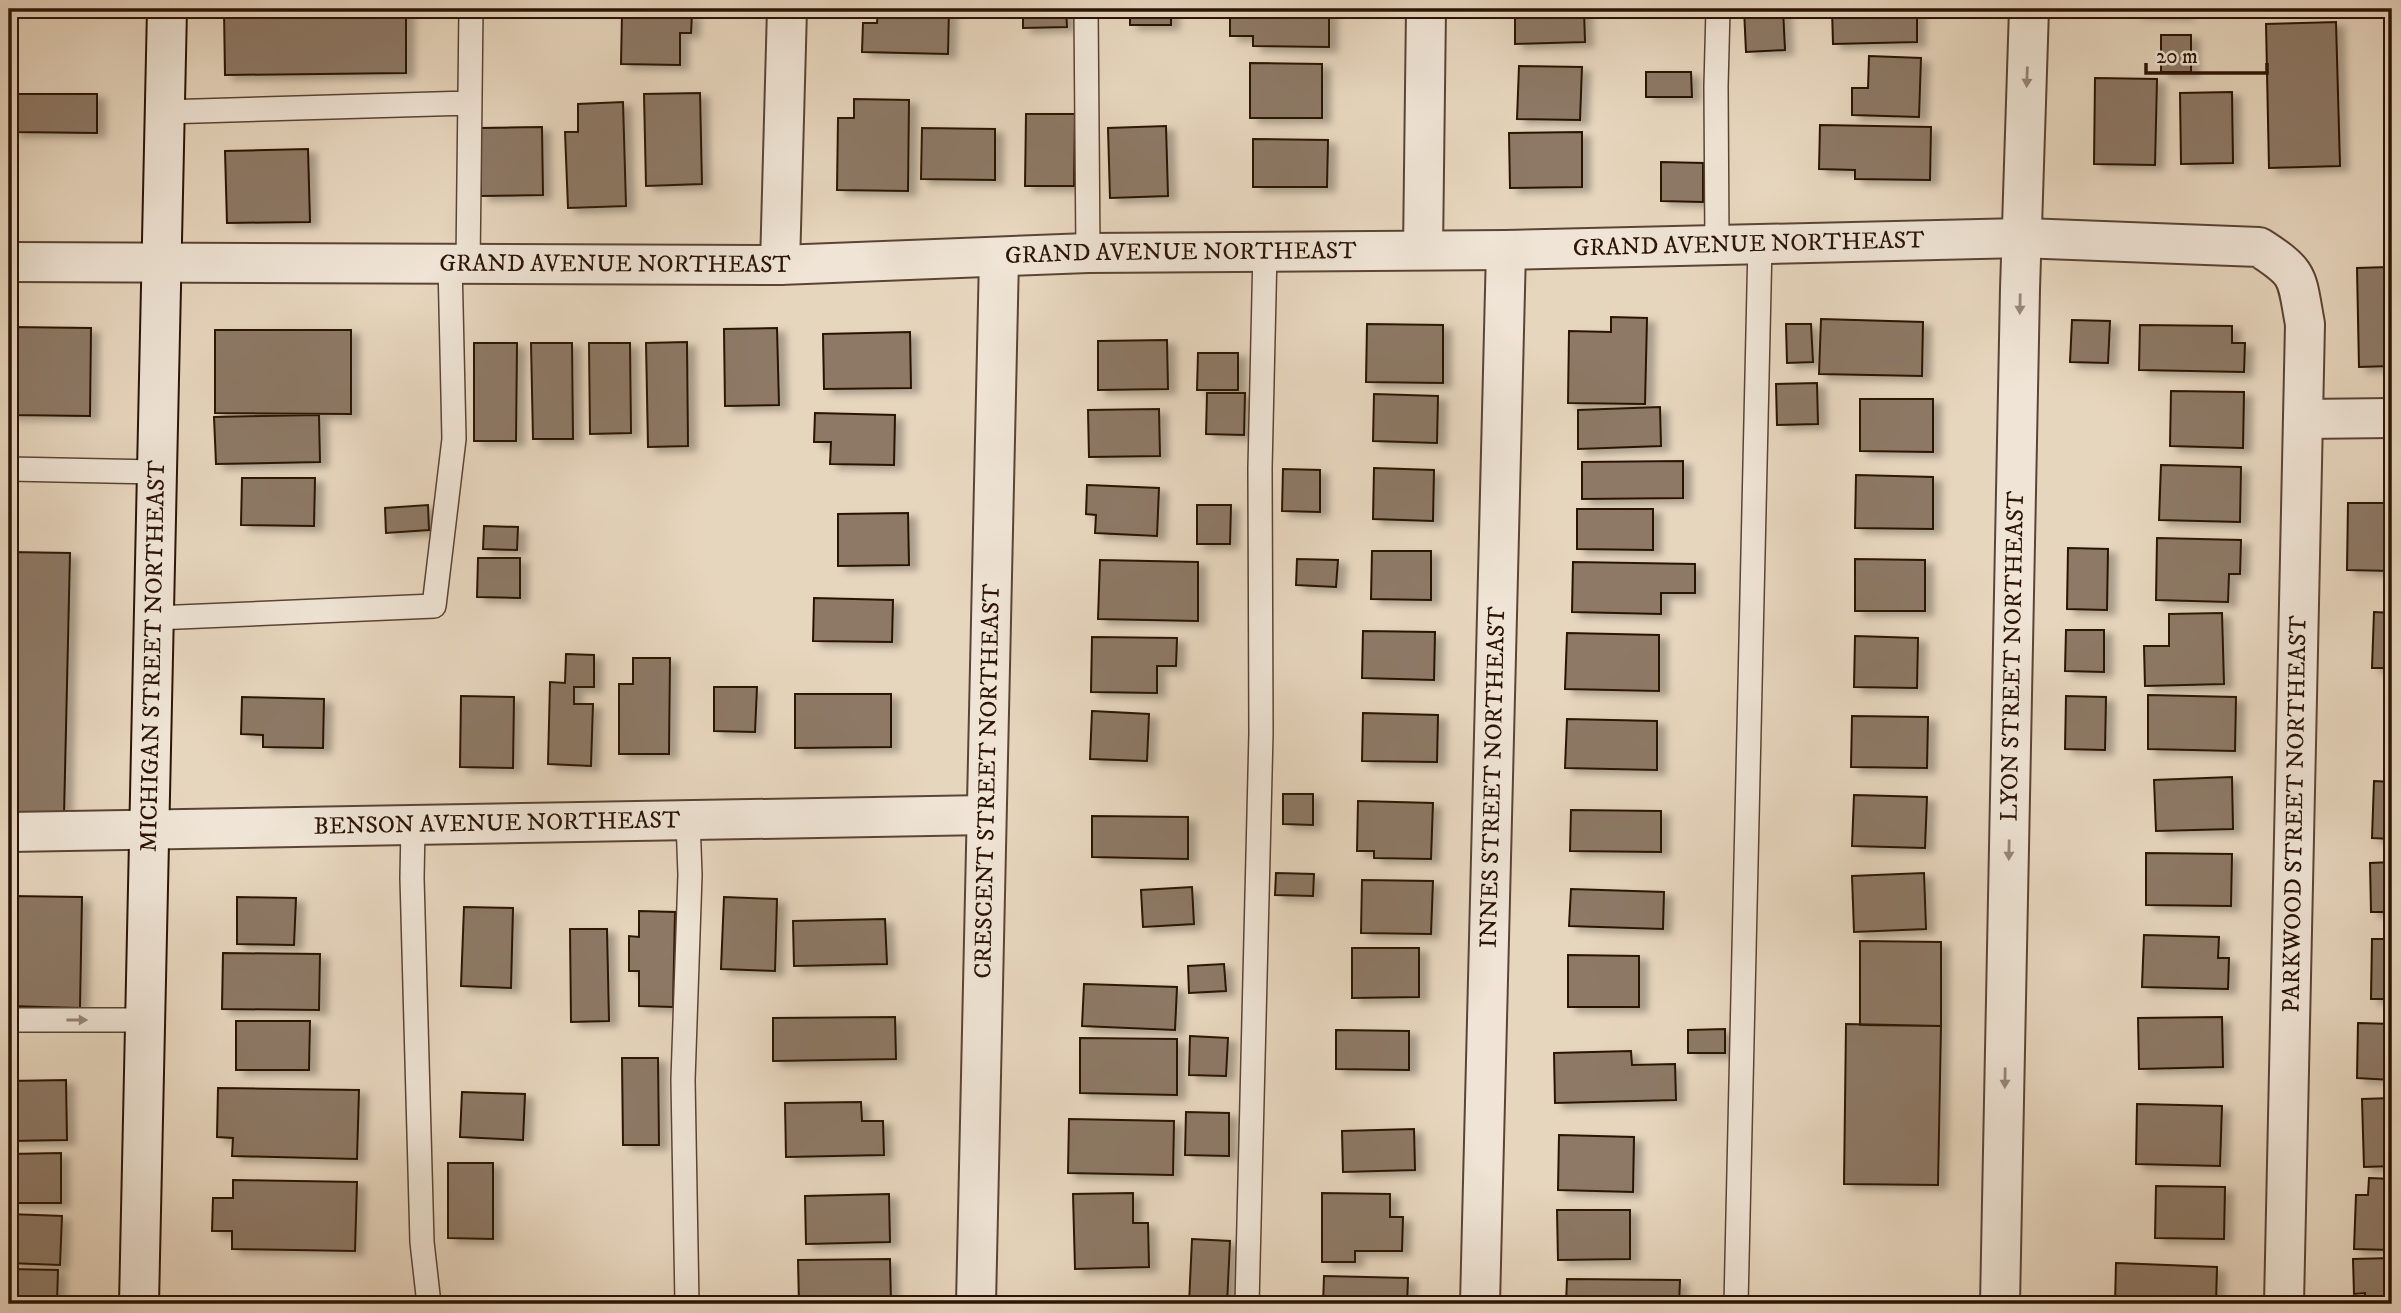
<svg xmlns="http://www.w3.org/2000/svg" width="2401" height="1313" viewBox="0 0 2401 1313" font-family="'IM FELL DW Pica',serif">
<style>
.building{fill:#8d7966;stroke:#2c1406;stroke-width:2;filter:url(#shadow)}
.lines{fill:none;stroke-linecap:round;stroke-linejoin:round}
.service-casing{stroke:#5b4434;stroke-width:26}
.minor-casing{stroke:#5b4434;stroke-width:42}
.tertiary-casing{stroke:#5b4434;stroke-width:42}
.secondary-casing{stroke:#2c1406;stroke-width:42}
.service{stroke:#efe4d5;stroke-width:23}
.minor{stroke:#efe4d5;stroke-width:38}
.tertiary{stroke:#efe4d5;stroke-width:38}
.secondary{stroke:#efe4d5;stroke-width:38}
.oneway{fill:#978678}
.labels{text-anchor:middle;dominant-baseline:central;stroke-width:6;stroke-linejoin:round;paint-order:stroke}
.street-label{font-size:24px;fill:#2c1406;stroke:#efe4d5}
</style>
<defs>
<filter id="shadow"><feDropShadow dx="8" dy="4.5" stdDeviation="3.5" flood-color="#0004"/></filter>
</defs>
<rect width="100%" height="100%" fill="#e7d6be"/>
<filter id="stains"><feTurbulence type="fractalNoise" baseFrequency=".00286" numOctaves="4"/><feColorMatrix values="0 0 0 0 .2 0 0 0 0 .09 0 0 0 0 .02 0 0 0 .5 -.17"/></filter>
<radialGradient id="worn" r=".72"><stop offset=".6" stop-color="#630" stop-opacity="0"/><stop offset="1" stop-color="#630" stop-opacity=".3"/></radialGradient>
<path class="building" d="M224,9H406V73L225,75Z
M878,9H949L948,54L862,52L863,23H877Z
M1023,9H1066L1067,27L1023,28Z
M1130,9H1171V25H1130Z
M1230,9H1329V47L1253,46V36H1230Z
M1515,9H1584L1585,42L1515,44Z
M1744,9H1783L1785,50L1746,52Z
M1832,9H1917V42L1833,44Z
M2137,9H2185V15L2136,13Z
M622,13L692,14L691,33H680V65L621,64Z
M2336,22L2340,166L2269,168L2266,24Z
M2161,35H2191V72H2161Z
M1869,56L1921,58L1919,117L1852,115V88H1868Z
M1250,63L1322,64V118H1250Z
M1519,66L1582,67L1580,120L1517,119Z
M1646,72H1691L1692,97H1646Z
M2095,78L2157,79L2155,165L2094,164Z
M2232,92L2233,163L2181,164L2180,93Z
M700,93L702,184L646,186L644,94Z
M13,94H97V133L12,132Z
M854,99L909,100L908,191L837,190L838,118H854Z
M623,102L626,206L568,208L565,132H578V104Z
M1026,114H1075L1074,186H1025Z
M1820,125L1931,127L1930,180L1855,179V170L1819,169Z
M1166,126L1168,196L1110,198L1108,128Z
M542,127L543,195L481,196L480,128Z
M922,128L995,129V180L921,179Z
M1582,132V187L1510,188L1509,133Z
M1253,139L1328,140L1327,187H1253Z
M308,149L310,222L227,223L225,151Z
M1661,162L1703,163V202L1661,201Z
M2388,267L2389,287H2392V352H2390V366L2359,367L2357,268Z
M1611,317L1647,318L1645,404L1568,403L1569,331L1611,332Z
M1821,319L1923,322L1922,376L1819,374Z
M2072,320L2110,321L2108,363L2070,362Z
M1367,324L1443,325V383L1366,382Z
M1786,324H1811L1813,362L1787,363Z
M2140,325L2232,326V343H2245L2244,372L2139,370Z
M9,327L91,328L90,416L9,415Z
M777,328L779,405L725,406L724,329Z
M215,330H351V414L215,413Z
M910,332L911,388L824,389L823,334Z
M1167,340L1168,389L1098,390V341Z
M687,342L688,446L648,447L646,343Z
M474,343H517L516,441H474Z
M531,343H572L573,439H533Z
M589,343H630L631,433L590,434Z
M1198,353H1238V390H1197Z
M1817,383L1818,424L1777,425L1776,384Z
M2171,391L2244,392L2243,448L2170,446Z
M1207,393H1245L1244,435L1206,434Z
M1374,394L1438,396L1437,443L1373,441Z
M1860,399H1933V452L1860,451Z
M1660,407L1661,446L1578,449V410Z
M1159,409L1160,456L1089,457L1088,410Z
M815,413L895,415L894,465L830,464L831,442H814Z
M319,415L320,462L216,464L214,417Z
M1683,461V498L1582,499V462Z
M2161,465L2241,467L2240,522L2159,520Z
M1374,468L1434,470L1433,521L1373,519Z
M1283,469L1320,470V512L1282,511Z
M1856,475L1933,477V529L1855,528Z
M242,478H315L314,526L241,525Z
M1087,485L1159,488L1157,536L1095,533L1096,515L1086,514Z
M2348,503H2392V571L2347,570Z
M428,505L429,530L386,533L385,508Z
M1197,505H1231L1230,544H1197Z
M1577,509H1653V550L1577,549Z
M908,513L909,565L838,566V514Z
M484,526L518,527L517,550L483,549Z
M2157,538L2241,540L2240,574H2229L2228,602L2156,600Z
M2068,548L2108,549L2107,610L2067,609Z
M1372,551H1431V600L1371,599Z
M9,552L70,553L64,816L9,815Z
M478,558H520V598L477,597Z
M1297,559L1338,560L1336,587L1296,585Z
M1855,559L1925,560V611H1855Z
M1100,560L1198,562V621L1098,619Z
M1573,562L1695,564V593H1661V614L1572,612Z
M814,598L893,600L892,642L813,641Z
M2374,612L2392,613V668H2372Z
M2222,613L2224,684L2145,686L2144,646H2169V614Z
M2066,630H2104V672L2065,671Z
M1363,631L1435,632L1434,680L1362,678Z
M1567,633L1659,635V691L1565,689Z
M1855,636L1918,638L1917,688L1854,687Z
M1092,637L1177,638L1176,666H1157V693L1091,692Z
M566,654L594,655V687H574V704H593L591,766L548,764L550,682L565,683Z
M633,658H670L669,754H619V684H633Z
M714,687H757L755,732L714,731Z
M795,694H891V747L795,748Z
M2148,695L2236,697L2235,751L2148,749Z
M461,696L514,697L513,768L460,767Z
M2066,696L2106,697L2105,750L2065,749Z
M242,697L324,699L323,748L263,747V735L241,734Z
M1092,711L1149,714L1147,761L1090,759Z
M1363,713L1438,715L1437,762L1362,761Z
M1852,716L1928,717L1927,768L1851,767Z
M1567,719L1657,721V770L1565,768Z
M2232,777L2233,829L2156,831L2154,780Z
M2374,781L2392,782V839L2372,838Z
M1283,794H1313V825L1283,824Z
M1854,795L1927,797L1925,848L1852,846Z
M1358,801L1433,803L1431,859L1374,858V851H1357Z
M1571,810L1661,811V852L1570,851Z
M1092,816L1188,817V859L1092,857Z
M2146,853L2232,854L2231,906L2146,905Z
M2392,862V912H2371L2370,863Z
M1276,873L1314,874L1313,896L1275,895Z
M1924,873L1926,929L1854,932L1852,876Z
M1362,880L1433,881L1431,934L1361,933Z
M1192,887L1194,924L1143,927L1141,890Z
M1571,889L1664,892L1663,929L1569,926Z
M9,896L82,897L80,1008L9,1006Z
M237,897L296,898L294,945L237,944Z
M724,897L777,899L775,971L721,969Z
M464,907L513,908L511,988L461,986Z
M639,911L675,912L673,1007L639,1006V971H629V936L639,937Z
M885,919L887,964L794,966L793,921Z
M570,929H607L609,1021L571,1022Z
M2144,935L2219,937L2218,958H2229L2228,989L2142,987Z
M2372,939H2392V999H2371Z
M1860,941L1941,942V1026L1860,1025Z
M1352,948H1419V997L1352,998Z
M223,953L320,954L319,1010L222,1009Z
M1568,955L1639,956V1007H1568Z
M1224,964L1226,991L1189,993L1188,966Z
M1084,984L1177,987L1175,1030L1082,1026Z
M895,1017L896,1059L773,1061V1018Z
M2222,1017L2223,1067L2139,1069L2138,1018Z
M236,1021H310L309,1070H236Z
M2358,1023L2392,1024V1080L2357,1078Z
M1846,1024L1941,1026L1938,1185L1844,1184Z
M1725,1029V1053H1688V1030Z
M1336,1030L1409,1031V1070L1336,1069Z
M1190,1036L1228,1038L1226,1076L1189,1075Z
M1080,1038L1177,1039V1095L1080,1093Z
M1631,1051L1632,1065L1675,1064L1676,1100L1555,1103L1554,1053Z
M622,1058H658L659,1145H623Z
M66,1080L67,1140L9,1141V1081Z
M218,1088L359,1090L357,1159L232,1156L233,1138L217,1137Z
M462,1092L525,1094L523,1140L460,1137Z
M2392,1098V1166L2364,1167L2362,1099Z
M861,1102L862,1121H883L884,1155L786,1157L785,1103Z
M2137,1104L2222,1106L2220,1166L2136,1164Z
M1186,1112L1229,1113V1156L1185,1155Z
M1069,1119L1174,1121L1173,1175L1068,1173Z
M1414,1129L1415,1170L1343,1172L1342,1131Z
M1559,1135L1634,1137L1633,1192L1558,1190Z
M61,1153V1203H9V1154Z
M448,1163H493V1239L448,1238Z
M2369,1178L2392,1179V1250L2354,1249L2356,1195H2368Z
M233,1180L357,1182L355,1251L232,1249V1231H212L213,1198H233Z
M2156,1186L2225,1187L2224,1239L2155,1238Z
M1133,1193V1223H1148L1149,1267L1075,1269L1073,1194Z
M1322,1193L1390,1194V1217H1403L1402,1251H1355V1262H1322Z
M889,1194L890,1242L806,1244L805,1196Z
M1557,1210H1630V1259L1558,1260Z
M9,1214L62,1216L60,1265L9,1263Z
M1192,1239L1230,1241L1227,1304H1189Z
M2392,1258V1304H2365V1293L2354,1294L2353,1259Z
M890,1259L891,1304H799L798,1260Z
M2116,1263L2217,1267L2216,1304H2115Z
M9,1269L58,1270L57,1304H9Z
M1324,1276L1408,1278L1407,1304H1323Z
M1567,1279L1680,1280L1679,1304H1566Z"/>
<g class="lines">
<defs>
<path id="service" d="M1086,9L1088,253
M164,112L469,103
M1717,245L1716,86L1718,9
M468,264L471,9
M9,469L157,472
M155,618L434,606L454,439L450,263
M413,826L412,878L422,1242L429,1304
M9,1020H146
M687,1304L683,1080L690,875L688,820
M1247,1304L1261,733L1260,468L1265,251
M1736,1304L1760,244"/>
<g id="minor">
<path d="M1423,250L1426,9"/>
<path id="s1" d="M9,262L780,265L1088,253L1506,250L2022,238L2259,247C2301,274 2296,276 2305,324L2284,1304"/>
<path d="M780,265L787,9"/>
<path d="M2303,419L2392,418"/>
<path id="s2" d="M9,832L986,815"/>
<path id="s3" d="M976,1304L999,257"/>
<path id="s4" d="M1480,1304L1506,250"/>
</g>
<g id="tertiary">
<path id="s5" d="M2000,1304L2020,289L2029,9"/>
</g>
<g id="secondary">
<path id="s6" d="M139,1304L167,9"/>
</g>
</defs>
<use href="#service" class="service-casing"/>
<use href="#minor" class="minor-casing"/>
<use href="#tertiary" class="tertiary-casing"/>
<use href="#secondary" class="secondary-casing"/>
<use href="#service" class="service"/>
<use href="#minor" class="minor"/>
<use href="#tertiary" class="tertiary"/>
<use href="#secondary" class="secondary"/>
</g>
<defs><path id="oneway-solid" d="M-6-.8H1V-3.2L6.5 0L1 3.2V.8H-6Z" transform="scale(1.75)"/></defs>
<g class="oneway">
<use href="#oneway-solid" transform="translate(2027 77) rotate(92)"/>
<use href="#oneway-solid" transform="translate(2020 304) rotate(91)"/>
<use href="#oneway-solid" transform="translate(2009 850) rotate(91)"/>
<use href="#oneway-solid" transform="translate(77 1020)"/>
<use href="#oneway-solid" transform="translate(2005 1078) rotate(91)"/>
</g>
<g class="labels">
<g class="street-label">
<text stroke="none"><textPath href="#s1" startOffset="1740">GRAND AVENUE NORTHEAST</textPath></text>
<text stroke="none"><textPath href="#s1" startOffset="1172">GRAND AVENUE NORTHEAST</textPath></text>
<text stroke="none"><textPath href="#s1" startOffset="606">GRAND AVENUE NORTHEAST</textPath></text>
<text stroke="none"><textPath href="#s6" startOffset="648">MICHIGAN STREET NORTHEAST</textPath></text>
<text stroke="none"><textPath href="#s5" startOffset="648">LYON STREET NORTHEAST</textPath></text>
<text stroke="none"><textPath href="#s4" startOffset="527">INNES STREET NORTHEAST</textPath></text>
<text stroke="none"><textPath href="#s3" startOffset="523">CRESCENT STREET NORTHEAST</textPath></text>
<text transform="translate(2295 814) rotate(-89)">PARKWOOD STREET NORTHEAST</text>
<text stroke="none"><textPath href="#s2" startOffset="488">BENSON AVENUE NORTHEAST</textPath></text>
</g>
</g>
<rect width="2401" height="1313" fill="none" stroke="#e7d6be" stroke-width="35"/>
<rect x="10" y="10" width="2380" height="1292" fill="none" stroke="#2c1406" stroke-width="3.5"/>
<rect x="18" y="18" width="2366" height="1278" fill="none" stroke="#2c1406" stroke-width="2"/>
<path d="M2146 63v10h121v-10" fill="none" stroke="#2c1406" stroke-width="3.5"/>
<text x="2156" y="63" font-size="21" fill="#2c1406" stroke="#efe4d5" stroke-width="5" paint-order="stroke">20 m</text>
<rect width="100%" height="100%" filter="url(#stains)"/>
<rect width="100%" height="100%" fill="url(#worn)"/>
</svg>
